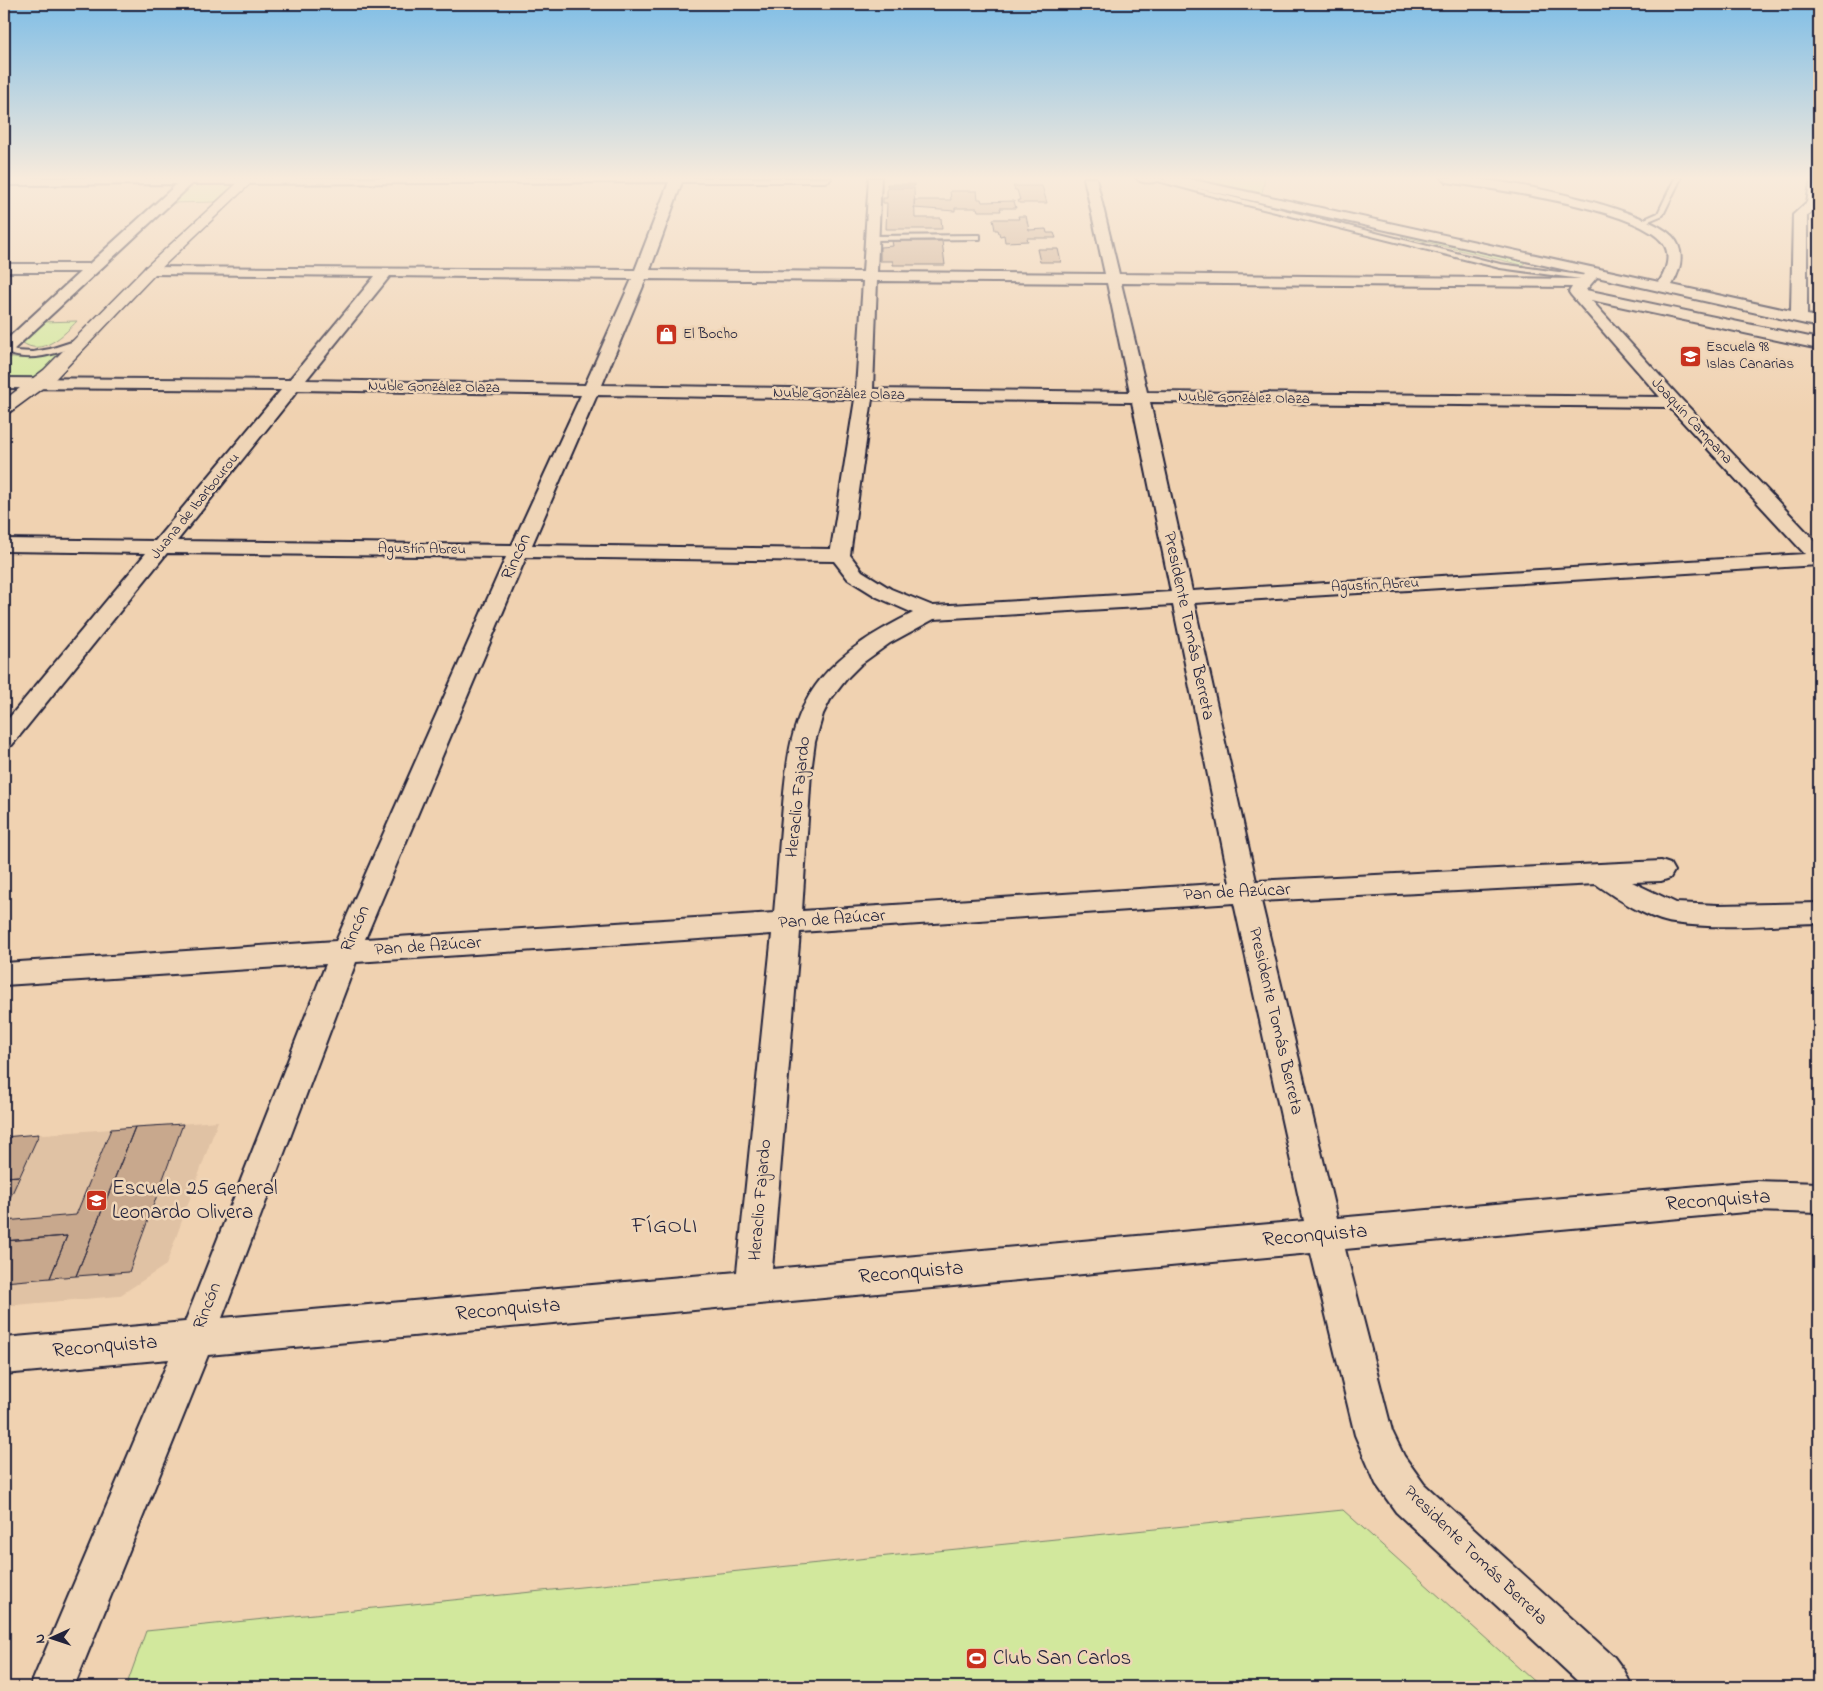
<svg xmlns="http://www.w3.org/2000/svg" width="1823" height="1691" viewBox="0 0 1823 1691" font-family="'Indie Flower',sans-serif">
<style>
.built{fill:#e0c2a4}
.green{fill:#d2e89d;stroke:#7a856c}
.building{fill:#c8a88d;stroke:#22223b}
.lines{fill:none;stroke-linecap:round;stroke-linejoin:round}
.service-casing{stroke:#22223b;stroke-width:4}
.minor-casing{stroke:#22223b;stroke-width:4}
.tertiary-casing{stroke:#22223b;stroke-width:3}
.service{fill:#efd5b7;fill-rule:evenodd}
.minor{fill:#efd5b7;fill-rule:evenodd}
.tertiary{fill:#efd5b7;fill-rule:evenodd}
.labels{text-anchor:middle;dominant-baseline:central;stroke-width:5;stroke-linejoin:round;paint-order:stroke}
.far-poi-label{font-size:15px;fill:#22223b;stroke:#efd5b7;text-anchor:start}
.far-street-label{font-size:15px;fill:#22223b;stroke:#efd5b7}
.street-label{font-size:18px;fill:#22223b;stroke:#efd5b7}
.near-poi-label{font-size:21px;fill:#22223b;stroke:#efd5b7;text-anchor:start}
.near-street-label{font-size:21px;fill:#22223b;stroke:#efd5b7}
.near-neighbourhood-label{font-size:22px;letter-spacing:1px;fill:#22223b;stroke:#efd5b7}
</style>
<rect width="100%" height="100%" fill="#f0d2b1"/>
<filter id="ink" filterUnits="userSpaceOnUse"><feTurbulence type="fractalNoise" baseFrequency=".02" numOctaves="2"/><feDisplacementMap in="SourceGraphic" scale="10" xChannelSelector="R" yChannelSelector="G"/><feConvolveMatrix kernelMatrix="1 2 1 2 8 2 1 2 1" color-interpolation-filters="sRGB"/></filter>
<g filter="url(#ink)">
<path class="built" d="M218,1121L166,1265L119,1296L4,1306V1137Z"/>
<path class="green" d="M1193,178H1265L1262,193Z
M192,182L231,183L233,185L215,202L170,203Z
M1405,233L1526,262L1522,265L1401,236Z
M77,321C65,334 41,358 22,342L23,339L42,322Z
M65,352L41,376L35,378H4V356C23,362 46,356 65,352Z
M1343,1510L1540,1687H126L146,1631Z"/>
<path class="building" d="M887,184H915V186H887Z
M1013,186H1042L1047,203H1019L1018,200H1020L1017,190H1015Z
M887,188H914L915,218H941L942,229H886L887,203H883V198H887Z
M950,191H977L978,199H981L982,202L1014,201L1016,208H1000L1001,211H978L977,208H955V211L914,208V200H951Z
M1018,216H1026L1029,230L1046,229L1047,233H1054L1056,238H1027L1028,241L1005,242L1004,235L1000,236L998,230H995L993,219H1019Z
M892,241H942L945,265H893V261H880V247L893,246Z
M1037,249H1058L1061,262H1040Z
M183,1124L129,1272L76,1276L135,1127Z
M135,1127L76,1276L50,1278L67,1236L4,1241V1221L76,1215L111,1129Z
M39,1134L20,1176L4,1177V1137Z
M20,1176L4,1211V1177Z
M67,1236L50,1278L4,1282V1241Z"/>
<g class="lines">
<defs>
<path id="service" d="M1147,178H1156L1500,264L1588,276L1592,278L1588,280L1500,268L1239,203Z
M1675,178H1681L1663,215L1644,223H1640V221L1658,213Z
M977,235H980V239L872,240L868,238L872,236Z
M81,339L85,341L84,343C58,353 31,364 4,352L5,346L16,351L33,352L50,349Z"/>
<path id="minor" d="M4,178H831L829,181L825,182H682L650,270L863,272L869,178H881L877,272L1105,274L1084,178H1096L1119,274L1580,279L1584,274L1169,182L1163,178H1184L1659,282C1666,271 1672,255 1663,243C1637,208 1492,189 1447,182L1441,178C1483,173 1643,206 1672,236C1686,251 1681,269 1672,285L1791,311L1793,215L1807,202L1811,178H1819V203L1807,216V315L1819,317V327L1597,277L1586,290L1819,339V349L1591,300L1680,398L1819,545V565L1194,603L1256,881L1661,861L1670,864L1674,871L1670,878L1661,881L1632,882L1676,903L1718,905L1819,903V923C1772,924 1720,930 1674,923C1650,920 1615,898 1596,884L1261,901L1337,1218L1756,1181L1819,1183V1213L1756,1211L1345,1249L1392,1431L1404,1456L1424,1484L1614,1657L1625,1672L1632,1687H1584L1396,1512L1376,1484L1355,1435L1311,1253L208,1355L74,1687H30L169,1359L4,1374V1338L185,1322L326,964L4,985V963L336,941L506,557L167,553L12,745L4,747V724L146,553L4,551V539L155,541L281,390L4,388V378L289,380L375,276L151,274L146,273L144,270L146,267L635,270L669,182L192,184L10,353L4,355V342L80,272H4V264H89L177,184L4,185ZM390,276L632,279L585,385L306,380ZM646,279L863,281L856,389L602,385ZM877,281L1107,283L1130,392L873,389ZM1121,283L1572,287L1569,292L1571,295L1660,397L1147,392ZM298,390L581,395L512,545L177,541ZM597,395L855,399L831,549L532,545ZM872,399L1132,402L1171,592L933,606L891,589L862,571L850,555ZM1150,402L1669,407L1805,554L1192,591ZM526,557L834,561L848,579L877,597L913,613C879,630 844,650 820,680C788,720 786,769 782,817C779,849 777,881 774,913L365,939ZM1173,605L1230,883L802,911L811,772L815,742L823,714L830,700L848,677L861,664L890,643L934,619ZM1234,903L1304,1221L772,1269L800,932ZM772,934L737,1272L222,1318L356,962Z
M1136,178H1161C1156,184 1141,184 1136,178Z"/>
<path id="tertiary" d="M243,178H256L156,273L56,378L10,412L4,413V400L44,370L146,267Z"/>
</defs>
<use href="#service" class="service-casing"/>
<use href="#minor" class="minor-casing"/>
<use href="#tertiary" class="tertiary-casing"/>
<use href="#service" class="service"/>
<use href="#minor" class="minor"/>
<use href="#tertiary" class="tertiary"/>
</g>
</g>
<linearGradient id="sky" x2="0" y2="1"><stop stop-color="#80bee6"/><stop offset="0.43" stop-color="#f8ebdc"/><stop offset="1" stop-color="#f8ebdc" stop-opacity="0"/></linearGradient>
<rect width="1823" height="414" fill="url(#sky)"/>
<defs>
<symbol id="shop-square" viewBox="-11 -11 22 22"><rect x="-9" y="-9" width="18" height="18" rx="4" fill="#c8321e" stroke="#efd5b7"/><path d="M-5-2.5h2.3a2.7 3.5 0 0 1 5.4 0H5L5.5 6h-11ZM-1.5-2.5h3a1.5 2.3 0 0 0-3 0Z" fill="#fff"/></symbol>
<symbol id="school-square" viewBox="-11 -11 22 22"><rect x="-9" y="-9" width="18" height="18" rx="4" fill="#c8321e" stroke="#efd5b7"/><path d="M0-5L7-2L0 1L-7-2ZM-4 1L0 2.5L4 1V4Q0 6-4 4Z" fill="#fff"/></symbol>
<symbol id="stadium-square" viewBox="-11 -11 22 22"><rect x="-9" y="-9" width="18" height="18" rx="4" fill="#c8321e" stroke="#efd5b7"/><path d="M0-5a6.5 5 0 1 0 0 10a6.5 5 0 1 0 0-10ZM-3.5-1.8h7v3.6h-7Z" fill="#fff"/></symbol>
</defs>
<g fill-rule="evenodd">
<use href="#shop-square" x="654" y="322" width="25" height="25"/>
<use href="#school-square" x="1678" y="344" width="25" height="25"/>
<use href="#school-square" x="84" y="1188" width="25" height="25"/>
<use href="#stadium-square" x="964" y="1646" width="25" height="25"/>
</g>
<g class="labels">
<g class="far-poi-label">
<text x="683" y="334">El Bocho</text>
<text x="1706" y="347">Escuela 98<tspan x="1706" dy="17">Islas Canarias</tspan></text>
</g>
<g class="far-street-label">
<text transform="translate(434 387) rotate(1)">Nuble González Olaza</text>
<text transform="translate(839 394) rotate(1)">Nuble González Olaza</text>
<text transform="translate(1244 398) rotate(1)">Nuble González Olaza</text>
<text transform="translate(1692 421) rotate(47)">Joaquín Campana</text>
<text transform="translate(195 506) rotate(-51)">Juana de Ibarbourou</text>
<text transform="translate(422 549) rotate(1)">Agustín Abreu</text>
<text transform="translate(1375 585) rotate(-3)">Agustín Abreu</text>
</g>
<g class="street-label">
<text transform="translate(517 557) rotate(-66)">Rincón</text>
<text transform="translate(1188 626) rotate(78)">Presidente Tomás Berreta</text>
<text transform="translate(799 797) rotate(-84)">Heraclio Fajardo</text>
<text transform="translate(1237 893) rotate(-3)">Pan de Azúcar</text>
<text transform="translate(832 920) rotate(-4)">Pan de Azúcar</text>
<text transform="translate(356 929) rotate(-67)">Rincón</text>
<text transform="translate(428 947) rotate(-4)">Pan de Azúcar</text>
<text transform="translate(1275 1021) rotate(77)">Presidente Tomás Berreta</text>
<text transform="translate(761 1200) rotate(-85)">Heraclio Fajardo</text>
<text transform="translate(208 1306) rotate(-69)">Rincón</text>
<text transform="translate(1475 1556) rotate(44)">Presidente Tomás Berreta</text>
</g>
<g class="near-poi-label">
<text x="112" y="1189">Escuela 25 General<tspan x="112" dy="24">Leonardo Olivera</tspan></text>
<text x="993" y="1659">Club San Carlos</text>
</g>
<g class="near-street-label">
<text transform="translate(1718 1201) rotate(-4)">Reconquista</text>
<text transform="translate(1315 1236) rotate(-5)">Reconquista</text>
<text transform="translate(911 1273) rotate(-5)">Reconquista</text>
<text transform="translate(508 1310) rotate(-5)">Reconquista</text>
<text transform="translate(105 1347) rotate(-5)">Reconquista</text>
</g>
<g class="near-neighbourhood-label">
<text x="665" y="1227">FÍGOLI</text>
</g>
</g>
<rect width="1823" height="1691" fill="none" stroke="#efd5b7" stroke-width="20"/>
<rect x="10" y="10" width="1803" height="1671" fill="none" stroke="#22223b" stroke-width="2" filter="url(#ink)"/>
<g transform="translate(52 1638) rotate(267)" stroke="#efd5b7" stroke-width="4" paint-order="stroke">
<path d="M0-4L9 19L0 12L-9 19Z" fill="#22223b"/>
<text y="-8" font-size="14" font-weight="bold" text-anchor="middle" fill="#22223b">N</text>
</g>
</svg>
